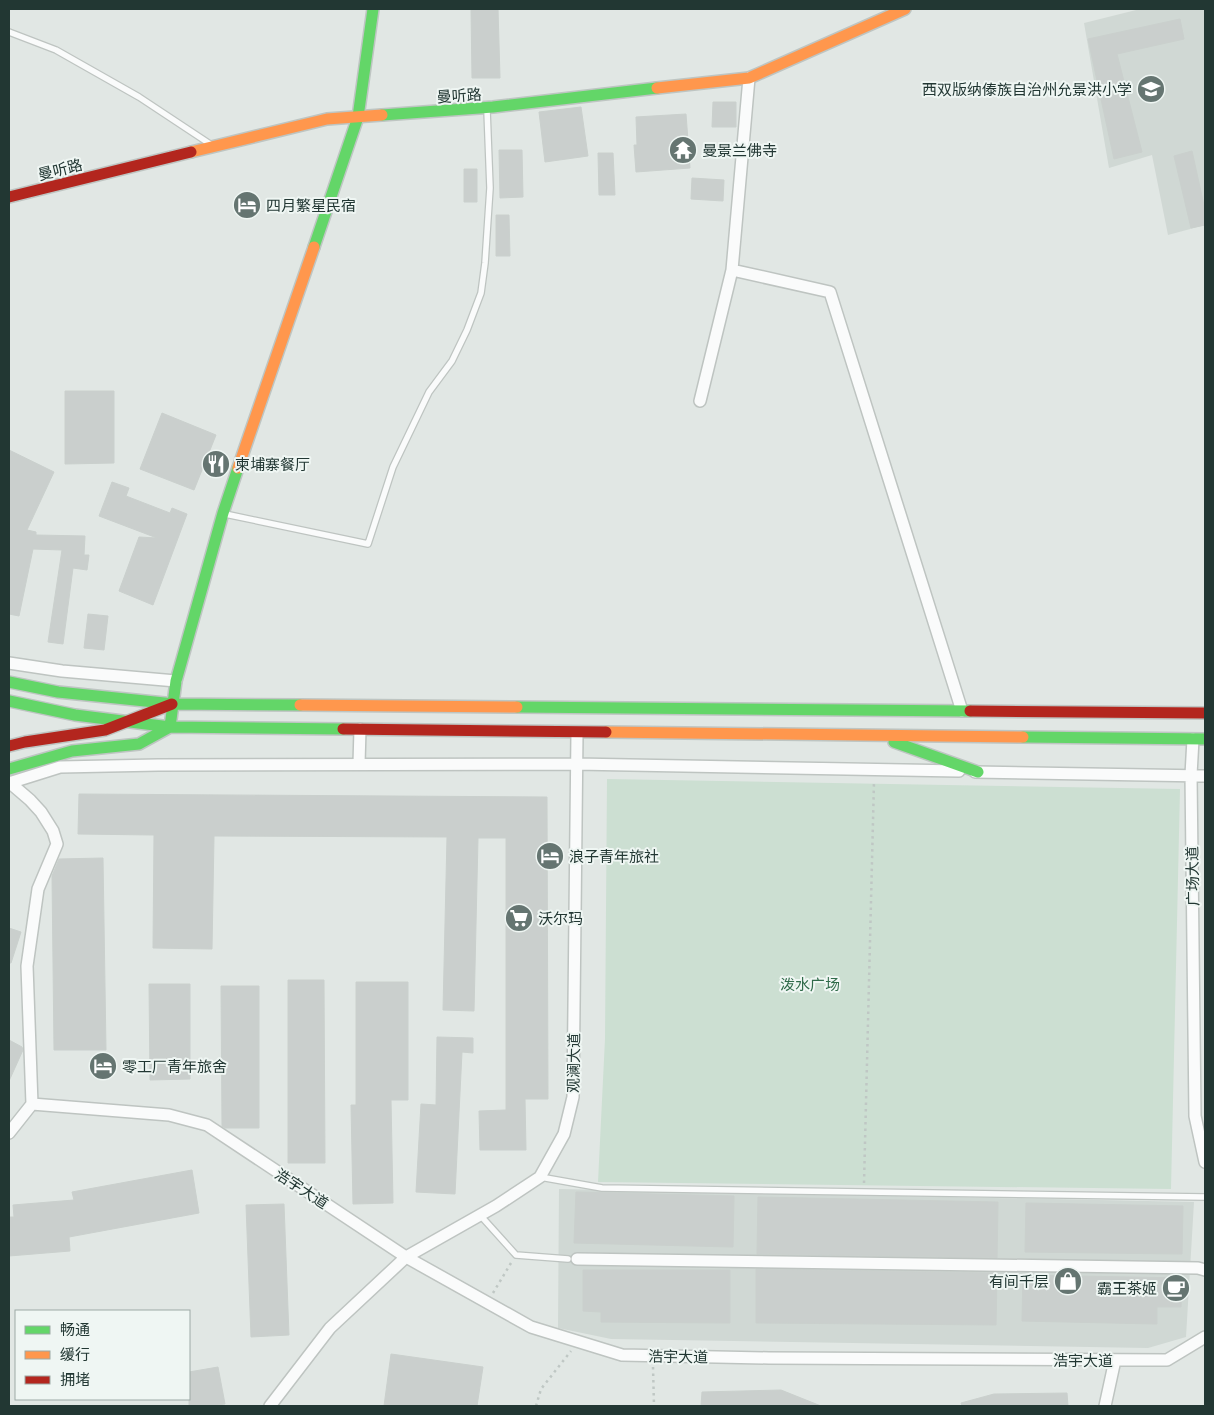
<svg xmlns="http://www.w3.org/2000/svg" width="1214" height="1415" viewBox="0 0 1214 1415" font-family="'Open Sans','Noto Sans SC',sans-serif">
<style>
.built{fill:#d0d8d4}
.green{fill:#ccdfd2}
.building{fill:#cacfcd;stroke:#cad0cd}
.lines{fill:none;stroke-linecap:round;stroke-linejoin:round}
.lane-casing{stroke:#bec4c1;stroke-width:8}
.street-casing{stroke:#bec4c1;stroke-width:14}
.fast-casing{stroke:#bec5c2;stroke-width:14}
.slow-casing{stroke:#bec5c2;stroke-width:14}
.jam-casing{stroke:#bec5c2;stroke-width:14}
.path{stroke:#bfc7c4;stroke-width:2.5;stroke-dasharray:2.5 4;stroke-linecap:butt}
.lane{stroke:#fafbfb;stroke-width:5.5}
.street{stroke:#fafbfb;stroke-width:11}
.fast{stroke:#63d668;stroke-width:11}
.slow{stroke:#ff974d;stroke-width:11}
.jam{stroke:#b3261e;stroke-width:11}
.labels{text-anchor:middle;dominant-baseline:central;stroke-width:4;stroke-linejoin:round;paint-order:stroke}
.poi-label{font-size:15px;fill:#223733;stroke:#eff6f3;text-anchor:start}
.street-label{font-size:15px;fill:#223733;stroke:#eff6f3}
.park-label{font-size:15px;fill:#306b4a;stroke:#eff6f3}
</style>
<rect width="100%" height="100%" fill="#e1e7e4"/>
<path class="built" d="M1140,9H1205V225L1168,235L1152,155L1109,168L1084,23Z
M559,1189L1194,1202L1186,1337L1148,1348L611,1339L558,1328Z"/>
<path class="green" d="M607,779L1180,789L1171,1189L598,1182L605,1039Z"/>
<path class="building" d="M471,9H498L500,78H472Z
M1180,19L1184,39L1117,54L1142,152L1114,159L1088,39Z
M713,102H736V127H712Z
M581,107L588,156L545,162L539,112Z
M686,114L690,168L636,172L634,145H637L636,117Z
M499,150H522L523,197L500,198Z
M1192,151L1205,210V225L1191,228L1174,156Z
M598,153H613L615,195H599Z
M464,169H477V202H464Z
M692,178L724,180L723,201L691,199Z
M496,215H509L510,256H496Z
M65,391H114V463L65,464Z
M162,413L216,435L194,490L140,469Z
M9,450L54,472L27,530L36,532V535L85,536L84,555H89L87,570L73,568L63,644L48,642L62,550L33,549L19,616L9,614Z
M112,482L129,488L126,496L170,513L172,508L187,514L153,605L119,591L139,537L157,538L99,516Z
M88,614L108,616L104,650L84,648Z
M79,794L547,797L548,1099H525L526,1150H480L479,1111L506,1110V838H478L474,1011L443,1010L447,837L214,836L212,949L153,948L154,835L78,834Z
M103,858L106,1050H54L52,876L59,859Z
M9,928L21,932L11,963H9Z
M288,980H324L325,1163H288Z
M356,982H408V1100H391L393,1203L353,1204L351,1105H356Z
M149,984H190V1079L150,1080Z
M221,986H259V1128H225L222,1126Z
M437,1037L473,1038V1053L462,1052L455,1194L416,1192L421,1104L436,1105Z
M9,1040L22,1047L23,1050L9,1081Z
M192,1170L199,1213L69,1237L70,1251L9,1256V1217H14L13,1205L74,1200L72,1192Z
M576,1192L734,1196L733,1247L574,1243Z
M758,1197L998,1202L997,1258L757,1254Z
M1026,1203L1183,1206L1182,1254L1025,1252Z
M284,1204L289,1335L251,1337L246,1205Z
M756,1269L997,1273L996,1325L756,1323Z
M583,1270H730V1323L601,1322V1312L583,1311Z
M1023,1275L1182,1278L1181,1307H1157V1324L1022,1321Z
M391,1354L483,1367L477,1406H384Z
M218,1367L225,1404L210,1406H189V1372Z
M781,1390L821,1406H701L702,1392Z
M1067,1393L1068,1406H962L961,1403L994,1394Z"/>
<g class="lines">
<defs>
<path id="lane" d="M9,32L56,50L139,97L210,144
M225,514L368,544L393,467L429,392L452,361L467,330L481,293L485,263L490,188L487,110
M540,1177L602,1188L1205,1197
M480,1215L516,1255L568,1259"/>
<path id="street" d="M732,270L830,292L962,711
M700,401L732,270L749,78
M9,663L62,671L176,681
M1193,739L1191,775L1195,1116L1205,1162
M359,764L360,729
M975,772L1205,776
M9,783L60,767L158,765L576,764L959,771
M32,1104L169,1115L207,1125L406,1257L531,1327L622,1355L769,1358L1167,1360L1205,1337
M9,1133L32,1104L27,966L38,889L57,844L53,831L41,812L30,800L9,782
M577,1259L1198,1268L1205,1270
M270,1406L330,1328L406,1257L496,1206L540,1177L564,1134L573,1097L577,733
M1105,1406L1115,1360"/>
<path id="fast" d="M382,115L493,107L657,88
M314,247L358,117L373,9
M9,682L58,692L174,704L300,705
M9,701L75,715L170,727L343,729
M517,707L970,711
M1023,737L1205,739
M894,742L978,772
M9,769L72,751L139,744L170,727L176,681L223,513L238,468"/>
<path id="slow" d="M657,88L749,78L905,9
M191,152L327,119L382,115
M238,468L314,247
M300,705L517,707
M606,732L1023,737"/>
<path id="jam" d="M9,197L191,152
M970,711L1205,713
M343,729L606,732
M9,746L25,742L105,730L172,704"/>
</defs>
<use href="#lane" class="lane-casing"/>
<use href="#street" class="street-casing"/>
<use href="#fast" class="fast-casing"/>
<use href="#slow" class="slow-casing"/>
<use href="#jam" class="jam-casing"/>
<path class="path" d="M864,1183L874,781
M493,1293L511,1263
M653,1367L654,1406
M536,1406L541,1389L571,1351"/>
<use href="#lane" class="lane"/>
<use href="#street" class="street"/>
<use href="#fast" class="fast"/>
<use href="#slow" class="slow"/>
<use href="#jam" class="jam"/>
</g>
<defs>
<symbol id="school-disc" viewBox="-11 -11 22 22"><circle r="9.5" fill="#657571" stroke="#eff6f3"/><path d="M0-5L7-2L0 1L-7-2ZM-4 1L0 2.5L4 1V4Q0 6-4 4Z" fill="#fff"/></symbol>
<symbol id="temple-disc" viewBox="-11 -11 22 22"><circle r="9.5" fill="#657571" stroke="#eff6f3"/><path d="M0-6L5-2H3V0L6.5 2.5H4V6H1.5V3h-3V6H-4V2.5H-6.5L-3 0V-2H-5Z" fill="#fff"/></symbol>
<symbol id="hotel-disc" viewBox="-11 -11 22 22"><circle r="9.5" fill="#657571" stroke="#eff6f3"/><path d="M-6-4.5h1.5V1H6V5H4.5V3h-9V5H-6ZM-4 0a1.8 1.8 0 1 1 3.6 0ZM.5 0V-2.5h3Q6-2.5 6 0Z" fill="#fff"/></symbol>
<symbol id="restaurant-disc" viewBox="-11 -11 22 22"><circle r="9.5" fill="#657571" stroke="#eff6f3"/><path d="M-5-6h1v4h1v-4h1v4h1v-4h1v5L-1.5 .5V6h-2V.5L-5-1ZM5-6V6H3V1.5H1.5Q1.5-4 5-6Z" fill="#fff"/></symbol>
<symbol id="supermarket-disc" viewBox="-11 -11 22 22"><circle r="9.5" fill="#657571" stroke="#eff6f3"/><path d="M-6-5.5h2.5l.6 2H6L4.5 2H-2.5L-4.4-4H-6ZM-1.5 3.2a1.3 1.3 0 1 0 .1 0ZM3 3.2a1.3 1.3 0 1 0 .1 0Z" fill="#fff"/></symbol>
<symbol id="shop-disc" viewBox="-11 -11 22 22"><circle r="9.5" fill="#657571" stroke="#eff6f3"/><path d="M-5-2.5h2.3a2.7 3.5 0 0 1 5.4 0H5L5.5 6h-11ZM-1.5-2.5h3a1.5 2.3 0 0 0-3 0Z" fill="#fff"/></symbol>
<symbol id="cafe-disc" viewBox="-11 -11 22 22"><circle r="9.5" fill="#657571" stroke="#eff6f3"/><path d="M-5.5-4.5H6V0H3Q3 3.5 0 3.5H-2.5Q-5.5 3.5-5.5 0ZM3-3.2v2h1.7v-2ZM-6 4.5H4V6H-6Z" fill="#fff"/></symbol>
</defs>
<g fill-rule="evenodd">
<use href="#school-disc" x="1135" y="73" width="32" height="32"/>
<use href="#temple-disc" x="667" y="134" width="32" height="32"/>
<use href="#hotel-disc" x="231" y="189" width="32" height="32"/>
<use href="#restaurant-disc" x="200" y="448" width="32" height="32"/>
<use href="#hotel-disc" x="534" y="840" width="32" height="32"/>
<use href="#supermarket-disc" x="503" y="902" width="32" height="32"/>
<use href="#hotel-disc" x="87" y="1050" width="32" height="32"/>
<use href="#shop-disc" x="1052" y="1265" width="32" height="32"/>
<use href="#cafe-disc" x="1160" y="1272" width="32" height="32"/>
</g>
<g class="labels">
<g class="poi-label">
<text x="1132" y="89" text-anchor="end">西双版纳傣族自治州允景洪小学</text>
<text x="702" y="150">曼景兰佛寺</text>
<text x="266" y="205">四月繁星民宿</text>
<text x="235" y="464">柬埔寨餐厅</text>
<text x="569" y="856">浪子青年旅社</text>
<text x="538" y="918">沃尔玛</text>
<text x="122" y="1066">零工厂青年旅舍</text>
<text x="1049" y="1281" text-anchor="end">有间千层</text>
<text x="1157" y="1288" text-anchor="end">霸王茶姬</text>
</g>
<g class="street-label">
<text transform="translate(459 95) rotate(-4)">曼听路</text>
<text transform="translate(60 169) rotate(-14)">曼听路</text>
<text transform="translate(1192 876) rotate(-91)">广场大道</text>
<text transform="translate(573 1063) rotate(-89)">观澜大道</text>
<text transform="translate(302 1188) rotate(33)">浩宇大道</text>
<text transform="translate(678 1356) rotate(1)">浩宇大道</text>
<text x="1083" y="1360">浩宇大道</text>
</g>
<g class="park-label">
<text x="810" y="984">泼水广场</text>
</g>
</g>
<rect width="1214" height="1415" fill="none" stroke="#223733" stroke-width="20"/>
<rect x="15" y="1310" width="175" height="90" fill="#eff6f3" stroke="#9daaa6"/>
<rect x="25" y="1326" width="25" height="8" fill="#63d668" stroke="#9daaa6"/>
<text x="60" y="1335" font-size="15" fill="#223733">畅通</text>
<rect x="25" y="1351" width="25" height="8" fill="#ff974d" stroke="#9daaa6"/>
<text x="60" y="1360" font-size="15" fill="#223733">缓行</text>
<rect x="25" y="1376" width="25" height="8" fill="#b3261e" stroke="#9daaa6"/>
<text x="60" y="1385" font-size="15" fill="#223733">拥堵</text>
</svg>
